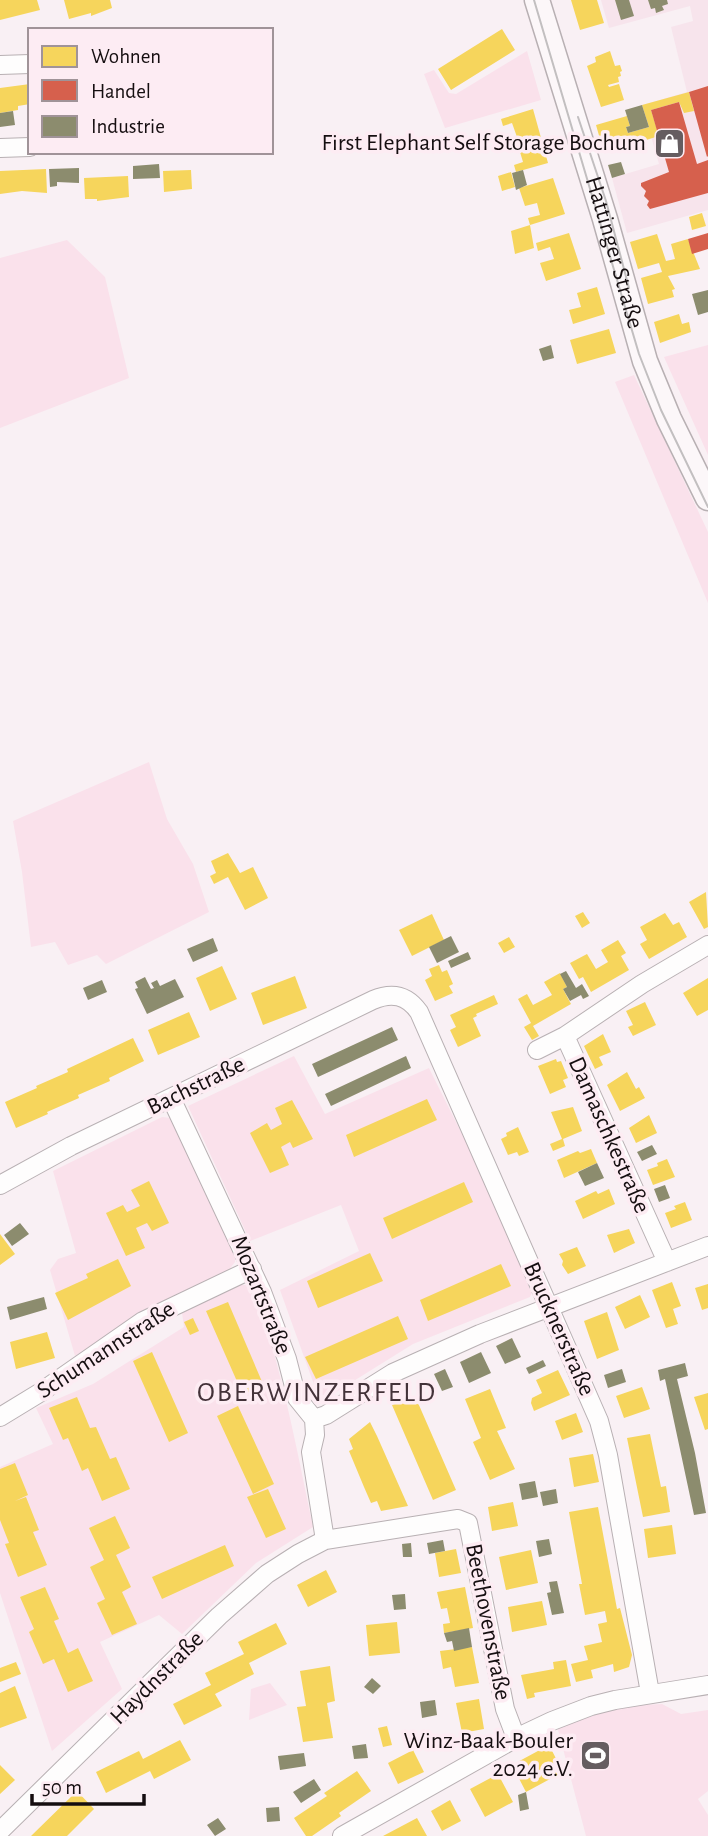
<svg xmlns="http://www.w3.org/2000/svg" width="708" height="1836" viewBox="0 0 708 1836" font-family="'Alegreya Sans',sans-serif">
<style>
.built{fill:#f7e4ec}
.green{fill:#fae1eb}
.homes{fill:#f6d55c}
.shops{fill:#d6604d}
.industry{fill:#8c8c6e}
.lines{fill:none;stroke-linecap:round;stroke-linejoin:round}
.street-casing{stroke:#b8b0b3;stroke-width:20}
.secondary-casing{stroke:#b8b0b3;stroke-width:27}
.street{stroke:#fefdfd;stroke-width:18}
.secondary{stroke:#fcf7f9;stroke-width:24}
.tram{stroke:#c2bfc0;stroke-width:2}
.labels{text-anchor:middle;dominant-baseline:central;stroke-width:7;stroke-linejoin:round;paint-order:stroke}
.poi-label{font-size:24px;fill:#150e10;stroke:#fdecf3;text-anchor:end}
.street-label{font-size:24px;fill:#150e10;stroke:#fdecf3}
.quarter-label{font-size:28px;letter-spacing:2px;fill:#433239;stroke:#fdecf3}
</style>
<rect width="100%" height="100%" fill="#f9f0f4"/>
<path class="built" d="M601,0H708V210L627,233L612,178L659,164L642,105L687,92L671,27L693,21L690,6L609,28Z"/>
<path class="green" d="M527,51L541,100L445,128L424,74L434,70L449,93L456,94Z
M67,240L105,277L129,378L0,428V258Z
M708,345V455L664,357Z
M634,375L708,532V603L615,382Z
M149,762L167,819L193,864L209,912L106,964L97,955L68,965L55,942L31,947L22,872L13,821Z
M294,1056L325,1114L429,1068L482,1174L533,1290L530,1297L413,1344L328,1397L317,1393L280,1290L359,1251L341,1205L250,1241L188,1106Z
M162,1117L171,1118L235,1249V1262L228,1271L149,1309L75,1356L50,1270L58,1259L76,1253L53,1171Z
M239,1285H253C281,1366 296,1444 313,1527L256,1563L182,1634L159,1615L100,1642L122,1689L52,1751L0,1593V1467L53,1444L36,1408L93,1384L184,1327L182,1313L186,1310Z
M270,1683L287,1705L249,1720L251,1689Z
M662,1704L681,1714L708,1710V1791L698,1799L708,1815V1836H586L557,1726L620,1706Z"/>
<path class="homes" d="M0,0H37L40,10L0,20Z
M64,0H110L112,8L91,16V13L69,19Z
M571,0H597L604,23L580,30Z
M502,29L515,50L451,90L438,69Z
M610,51L615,66L620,65L622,71L620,72L621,76L618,77L619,82L608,85L609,87L619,84L624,100L601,107L587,66L596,62L595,57Z
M30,84V104L18,106V110L0,113V88Z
M689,92L694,111L684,113L679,102L651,110L659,136L604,153L596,125L627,116L630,126L626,127L628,133L649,127L642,105Z
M533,109L548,163L516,172L514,165L523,162L520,152L522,151L512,123L503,126L501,119Z
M46,169L47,193L22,191L0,194V171Z
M191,170L192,189L164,192L163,171Z
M511,172L515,187L502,191L498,176Z
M128,176L129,197L97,201V199H85L84,178Z
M553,178L565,214L530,225L528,218L540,215L537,203L525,206L519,188Z
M702,213L706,226L692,230L689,217Z
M530,225L534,248L515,254L511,231Z
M569,233L581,269L546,281L540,263L554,259L550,247L538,251L536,243Z
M657,234L666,261L675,259L671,244L688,239L700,269L668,276L675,289L672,290L674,297L648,304L641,278L662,272L659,263L638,269L630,242Z
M597,287L605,314L573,324L569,310L581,307L577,293Z
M679,314L682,324L689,322L691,332L660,343L654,322Z
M609,329L616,353L577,364L570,340Z
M228,853L240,873L253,867L268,898L245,910L228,877L214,884L210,876L216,873L211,861Z
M706,892L708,927L704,929L689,902Z
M583,912L590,923L582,928L575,916Z
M665,913L673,925L679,922L687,937L649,959L640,944L647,940L640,927Z
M432,914L444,940L412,956L399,930Z
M509,937L515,947L504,953L498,943Z
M618,940L626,953L621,956L629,970L591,992L583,977L579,979L570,963L587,954L596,969L608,962L601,950Z
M439,965L442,972L447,970L453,984L449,986L453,993L435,1001L425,980L432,976L429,969Z
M222,966L237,999L210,1011L196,978Z
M560,973L567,987L563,989L571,1004L533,1026L539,1036L532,1040L524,1027L531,1023L518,999L527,994L533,1005L552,995L544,982Z
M295,976L307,1008L263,1025L251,993Z
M708,978V1010L697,1016L683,993Z
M494,995L498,1004L476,1014L477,1016L473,1018L481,1036L458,1047L450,1030L456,1027L450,1015Z
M645,1002L656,1025L633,1036L628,1027L633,1025L626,1011Z
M189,1012L200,1037L158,1055L148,1030Z
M603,1034L611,1052L599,1057L603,1065L595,1069L584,1046Z
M133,1038L144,1061L109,1078L110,1081L78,1095L79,1098L47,1112L48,1114L16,1128L5,1102L37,1088L36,1086L68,1072L67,1069Z
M556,1059L557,1062L561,1061L568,1078L563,1080L566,1087L550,1094L538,1066Z
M627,1072L636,1089L639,1087L645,1098L620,1111L607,1085Z
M427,1099L437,1120L354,1157L346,1135Z
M292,1100L313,1139L293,1148L290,1142L281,1147L289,1165L270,1173L250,1133L267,1123L271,1130L282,1124L275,1108Z
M573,1107L582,1131L563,1139L565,1146L553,1151L550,1144L562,1139L551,1112Z
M649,1115L657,1133L636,1143L629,1128Z
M518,1127L529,1152L519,1156L517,1152L508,1155L501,1139L507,1136L506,1133Z
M591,1149L597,1163L564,1178L557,1160L578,1151L580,1153Z
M667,1159L675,1177L653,1185L647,1170L658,1166L657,1163Z
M149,1181L169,1223L152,1231L147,1223L136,1228L145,1248L126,1256L106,1213L123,1205L127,1212L140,1206L131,1190Z
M464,1182L473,1202L392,1239L383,1218Z
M609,1189L615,1204L583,1219L575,1201L596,1191L598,1194Z
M685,1202L692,1220L671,1228L665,1213L676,1209L674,1206Z
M629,1229L635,1243L614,1253L607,1235Z
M0,1234L15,1254L0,1265Z
M577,1247L586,1266L568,1274L562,1265L563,1261L559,1254Z
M370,1253L383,1281L318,1308L307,1281Z
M118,1259L131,1286L68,1320L55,1293L88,1278L86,1274Z
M501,1264L511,1286L428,1321L420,1300Z
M672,1282L681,1306L673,1309L678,1324L666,1328L652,1290Z
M708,1284V1308L702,1310L695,1288Z
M640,1295L650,1317L625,1329L615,1307Z
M228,1302L263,1384L243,1395L206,1311Z
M607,1312L619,1350L597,1359L584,1321Z
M398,1316L408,1339L316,1379L305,1357Z
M193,1318L199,1331L190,1335L184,1322Z
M47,1332L55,1358L16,1369L10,1342Z
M152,1352L188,1433L169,1442L133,1361Z
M558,1370L570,1395L534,1411L531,1403L532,1398L542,1393L536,1380Z
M642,1387L650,1409L624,1418L616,1396Z
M490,1389L506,1428L497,1431L515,1469L490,1480L473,1442L481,1438L465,1399Z
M708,1393V1429L705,1430L694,1397Z
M415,1396L456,1490L433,1500L392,1405Z
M77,1397L90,1428L96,1427L110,1459L116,1457L130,1489L102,1501L88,1468L82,1471L68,1438L63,1440L49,1408Z
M238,1406L274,1484L253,1494L217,1416Z
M576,1413L583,1432L562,1440L555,1421Z
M370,1422L377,1436L408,1506L381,1511L377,1501L371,1503L364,1487L349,1451L353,1449L349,1439Z
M650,1434L661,1487L666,1486L670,1512L643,1517L627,1438Z
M593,1454L599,1482L574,1487L569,1458Z
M15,1463L28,1495L15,1501L26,1497L39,1530L33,1532L47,1565L18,1577L5,1544L9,1543L0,1520V1469Z
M268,1489L286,1529L266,1538L247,1497Z
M513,1502L518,1526L492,1531L488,1507Z
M598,1507L617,1609L620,1608L632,1655L629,1667L614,1672L613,1664L591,1670L593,1678L576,1682L571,1664L588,1660L584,1646L602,1642L598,1624L607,1622L605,1611L585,1615L579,1584H582L569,1512Z
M115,1516L130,1548L116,1555L131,1587L122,1592L137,1624L112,1635L97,1603L105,1599L90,1567L104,1560L89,1528Z
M672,1525L676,1554L648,1558L644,1529Z
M225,1545L234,1566L162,1599L152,1577Z
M456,1549L461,1573L439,1577L435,1553Z
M531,1550L538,1583L506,1590L499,1557Z
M326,1570L337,1592L308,1607L297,1585Z
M45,1587L59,1619L54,1621L68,1653L78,1648L93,1681L68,1692L54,1659L43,1664L29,1632L34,1629L20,1597Z
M465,1587L473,1628L444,1633L443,1624L450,1623L447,1608L441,1609L437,1592Z
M542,1601L547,1625L512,1632L508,1607Z
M397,1622L400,1653L369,1656L366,1625Z
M276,1623L287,1644L249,1663L254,1674L215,1694L222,1706L184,1725L173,1704L211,1685L205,1673L244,1654L238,1642Z
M472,1647L479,1683L455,1687L451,1667L443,1669L440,1651Z
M566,1660L571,1686L534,1693L535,1697L527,1699L521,1675L554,1669L553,1662Z
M16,1662L21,1674L0,1682V1668Z
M330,1666L335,1701L327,1703L333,1738L303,1742L297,1707L306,1706L300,1671Z
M15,1686L27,1718L0,1728V1693Z
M479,1699L484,1729L462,1733L456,1703Z
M387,1726L392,1745L383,1747L378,1728Z
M180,1740L191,1760L154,1779L150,1771L106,1793L96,1772L139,1751L143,1759Z
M549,1745L563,1772L526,1792L512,1765Z
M413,1750L424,1772L398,1784L388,1763Z
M0,1765L15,1780L0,1794Z
M357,1771L371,1791L339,1813L341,1816L312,1836H306L294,1818L327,1796L324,1793Z
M498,1774L513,1802L485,1817L470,1789Z
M77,1791L94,1809L67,1836H31Z
M450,1800L461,1821L442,1831L431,1811Z
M417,1818L427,1836H383Z"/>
<path class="shops" d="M708,86V156L707,157L689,92Z
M679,102L697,164L708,160V193L650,209L647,205L649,201L644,196L646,191L641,186V183L669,172L651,110Z
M708,233V249L692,254L688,239Z"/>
<path class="industry" d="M615,0H629L634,16L621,20Z
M648,0H667L668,4L662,6L664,10L656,13L655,8L651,9Z
M642,105L649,127L628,133L626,127L630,126L625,110Z
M13,111L15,125L0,127V113Z
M621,162L625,174L612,178L608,165Z
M159,164L160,178L133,179V166Z
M79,168V183L57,182V186L50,187L49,169Z
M523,170L527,185L516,190L512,173Z
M708,290V312L698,315L692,294Z
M551,345L554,358L543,361L539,349Z
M451,936L459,952L437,963L429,947Z
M213,938L218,951L193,962L187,949Z
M468,952L471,959L451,968L448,961Z
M566,971L576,988L582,984L589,996L583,999L581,995L570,1001L563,989L567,987L560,974Z
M145,977L151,989L154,988L151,983L157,980L160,986L175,979L184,997L147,1014L135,989L138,988L135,982Z
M102,980L107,992L88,1000L83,988Z
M392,1027L398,1040L318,1077L312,1064Z
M406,1056L411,1068L331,1106L325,1094Z
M652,1145L657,1154L642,1161L637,1152Z
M597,1163L604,1178L585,1186L578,1172Z
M665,1185L670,1198L659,1202L654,1189Z
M20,1223L29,1234L12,1246L4,1235Z
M44,1297L47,1309L10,1320L7,1307Z
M512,1338L521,1357L505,1364L496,1346Z
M481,1352L491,1373L469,1383L460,1362Z
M543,1360L546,1366L529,1374L526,1368Z
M685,1363L688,1376L677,1379L695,1453L706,1513L694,1515L665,1379L660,1381L658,1370Z
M445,1369L453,1387L442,1391L434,1374Z
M622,1369L626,1382L608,1388L604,1375Z
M535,1481L538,1497L522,1500L519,1484Z
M556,1489L558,1503L543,1506L540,1492Z
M549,1539L552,1554L539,1557L536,1541Z
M443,1540L445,1551L429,1554L427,1543Z
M411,1543L412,1557H403L402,1544Z
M557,1581L564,1613L552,1615L547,1593L551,1592L549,1582Z
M405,1594L406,1609L394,1610L392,1595Z
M469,1628L472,1647L454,1651L452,1641L447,1642L444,1633Z
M372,1678L381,1686L373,1694L364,1687Z
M435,1700L437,1715L422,1718L420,1702Z
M366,1744L368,1758L354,1759L352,1746Z
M304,1753L306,1766L280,1770L278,1756Z
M314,1779L321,1790L301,1803L293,1792Z
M526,1792L529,1809L520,1811L518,1795Z
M279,1807L280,1821L267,1822L266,1808Z
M218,1818L226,1829L215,1836L207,1825Z"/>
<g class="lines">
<defs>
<path id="street" d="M0,65L30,64
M0,148L30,147
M565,1036L667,1262
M537,1050L565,1036L642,984L708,945
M171,1098L262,1292L287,1359L297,1398L314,1419L315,1435L311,1452L325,1540
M0,1185L71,1146L373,1000C392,992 407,995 419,1012L599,1421L608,1455L650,1693
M0,1417L41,1392L143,1321L252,1269
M314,1419L326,1415L393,1373L480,1334L708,1246
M0,1831L219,1616L267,1574L298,1554L325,1540L458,1519L468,1523L505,1709L516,1738
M342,1836L516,1738L552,1721L591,1706L615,1700L708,1685"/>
<g id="secondary">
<path id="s1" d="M537,0L605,219L645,361L669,419L708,498"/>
</g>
</defs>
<use href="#street" class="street-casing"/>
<use href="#secondary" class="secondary-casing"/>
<use href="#street" class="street"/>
<use href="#secondary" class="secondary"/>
<path class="tram" d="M534,0L639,354L661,410L708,507
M578,117L606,201L629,288"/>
</g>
<defs>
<symbol id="shop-square" viewBox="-11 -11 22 22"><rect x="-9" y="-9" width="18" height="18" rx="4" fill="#655d60" stroke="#fdecf3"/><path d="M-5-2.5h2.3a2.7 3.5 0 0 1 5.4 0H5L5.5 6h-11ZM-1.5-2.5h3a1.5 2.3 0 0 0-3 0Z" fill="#fff"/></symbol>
<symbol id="stadium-square" viewBox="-11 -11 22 22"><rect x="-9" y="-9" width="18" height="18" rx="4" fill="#655d60" stroke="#fdecf3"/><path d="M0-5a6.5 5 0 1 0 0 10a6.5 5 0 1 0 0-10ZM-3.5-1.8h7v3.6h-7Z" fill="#fff"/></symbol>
</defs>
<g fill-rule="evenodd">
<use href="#shop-square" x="652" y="126" width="35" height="35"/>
<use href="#stadium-square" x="578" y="1738" width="35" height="35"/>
</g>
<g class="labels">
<g class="poi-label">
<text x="646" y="143">First Elephant Self Storage Bochum</text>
<text x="573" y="1741">Winz-Baak-Bouler<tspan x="573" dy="28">2024 e.V.</tspan></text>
</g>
<g class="street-label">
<text stroke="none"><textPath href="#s1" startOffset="264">Hattinger Straße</textPath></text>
<text transform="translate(196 1086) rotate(-26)">Bachstraße</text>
<text transform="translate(609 1135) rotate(66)">Damaschkestraße</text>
<text transform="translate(261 1295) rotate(68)">Mozartstraße</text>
<text transform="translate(559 1329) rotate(66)">Brucknerstraße</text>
<text transform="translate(106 1350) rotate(-33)">Schumannstraße</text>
<text transform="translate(488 1622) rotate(79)">Beethovenstraße</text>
<text transform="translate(157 1678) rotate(-45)">Haydnstraße</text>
</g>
<g class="quarter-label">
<text x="317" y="1393">OBERWINZERFELD</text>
</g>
</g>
<rect x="28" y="28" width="245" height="126" fill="#fdecf3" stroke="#a09398" stroke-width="2"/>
<rect x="42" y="46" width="35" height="21" fill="#f6d55c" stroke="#a09398" stroke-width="2"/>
<text x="91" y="63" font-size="21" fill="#150e10">Wohnen</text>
<rect x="42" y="80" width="35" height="21" fill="#d6604d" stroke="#a09398" stroke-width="2"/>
<text x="91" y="98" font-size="21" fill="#150e10">Handel</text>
<rect x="42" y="116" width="35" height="21" fill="#8c8c6e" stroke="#a09398" stroke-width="2"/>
<text x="91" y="133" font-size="21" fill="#150e10">Industrie</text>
<path d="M32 1794v10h112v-10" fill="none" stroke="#150e10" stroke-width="3.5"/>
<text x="42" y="1794" font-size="21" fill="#150e10" stroke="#fdecf3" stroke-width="5" paint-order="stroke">50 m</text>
</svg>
